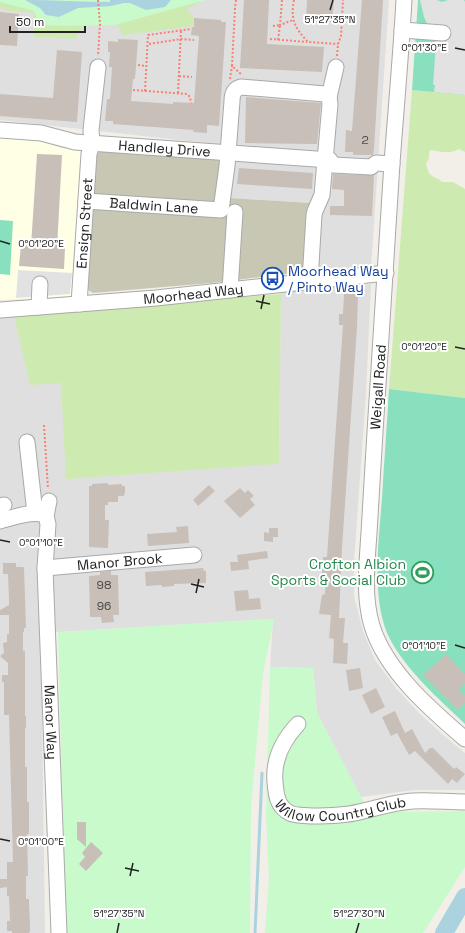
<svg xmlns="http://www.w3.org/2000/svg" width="465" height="933" viewBox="0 0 465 933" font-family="'Space Grotesk',sans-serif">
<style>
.residential{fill:#e0dfdf}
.education{fill:#ffffe5}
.construction{fill:#c7c7b4}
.grass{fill:#cdebb0}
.park{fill:#c8facc}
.pitch{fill:#88e0be}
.parking{fill:#e2e2e2}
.water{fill:#aad3df}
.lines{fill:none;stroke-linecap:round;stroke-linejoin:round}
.stream{stroke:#aad3df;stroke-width:3}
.river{stroke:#aad3df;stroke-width:18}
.building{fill:#c7bfb8}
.minor-casing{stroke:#a9a9a9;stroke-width:17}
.path{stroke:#fa8072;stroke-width:2;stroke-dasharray:2 2;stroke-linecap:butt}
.minor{stroke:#fff;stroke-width:15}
.ticks{fill:none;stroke:#222;stroke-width:1.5}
.labels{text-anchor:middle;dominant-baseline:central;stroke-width:4;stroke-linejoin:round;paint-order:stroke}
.number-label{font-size:12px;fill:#4b4948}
.street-label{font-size:14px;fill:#222;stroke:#fff}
.transit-label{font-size:14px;fill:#164399;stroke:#fff;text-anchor:start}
.leisure-label{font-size:14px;fill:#27864d;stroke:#fff;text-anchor:end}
.ticks-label{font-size:10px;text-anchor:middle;fill:#222;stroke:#fff;stroke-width:4;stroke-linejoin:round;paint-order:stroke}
</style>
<rect width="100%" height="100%" fill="#f2efe9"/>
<path class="residential" d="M205,0H389L371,269L321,274L306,269L311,203L229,198L233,146L0,120V2H199Z
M371,284L366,393L354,562V596L363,631L375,660L396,688L418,712L442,734L465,753V790H415L361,797L317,713L313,668L270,667L273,619L41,633L45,933H0V318L14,316L61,382L279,464L281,291Z"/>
<path class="education" d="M0,138L42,141L61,148L78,150L81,152L82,155L71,296L0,300Z"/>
<path class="construction" d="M103,149L220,159L229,198L311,203L306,269L302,272L211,283L93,293L85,288L94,156Z"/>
<path class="grass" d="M0,0L86,22L75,39L34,37V13L3,10V7H0Z
M204,0L186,9L194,17L193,26L123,35L115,21Z
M412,90L465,94V152L459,149C450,154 441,152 431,150L429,152V158L426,164C427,167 428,172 430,174C433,178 439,178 442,182H453L465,189V398L389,389Z
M281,294L279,464L66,479L61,383L30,385L14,316Z"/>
<path class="park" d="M0,0H205L115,25L69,26L40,25L34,11L0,2Z
M274,619L263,674L251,806L250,933H66L58,632Z
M270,667L313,668L317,713L369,812L465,811V867L423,933H265L269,878L266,815Z"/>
<path class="pitch" d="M418,0H465V95L412,90Z
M0,220L13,221L10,275L0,274Z
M389,389L465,398V724C439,699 409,673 391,641C370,604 379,539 382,498C384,462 387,425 389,389Z"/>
<path class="parking" d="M420,0H437L442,2L448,0H464L465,2V95L434,92L435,85H433L436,44L424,17Z
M18,270L72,273L70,294L16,298Z"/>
<path class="water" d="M25,0C53,0 81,2 110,2V0H171L165,7L146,10L130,3H124L111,6L78,8L59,17L46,15L40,8Z"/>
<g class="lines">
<path class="stream" d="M255,933L262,773"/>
<path class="river" d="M444,933L465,897"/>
</g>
<path class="building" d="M244,0H269L267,44L324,47L322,72L240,68Z
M307,0H334L332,22L306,21Z
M362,0H383L374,149L373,155H353V152H345L346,130L352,131Z
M0,12L19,14L17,46L0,45Z
M194,18L221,20V22H226L219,126L207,125V133L193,132L194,130L113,124V121H105L107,99H110L112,67H109L110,52H108V41L118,42V39L138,40L135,79H133L131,101L173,104V102L194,103L199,36L191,35L192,27H194Z
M57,50L82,52L77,122L0,116V94L53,98Z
M246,97L321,103L317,144L245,143Z
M37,154L62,155L57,248H65L64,269L19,266L21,245L31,246Z
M239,168L313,173L312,189L237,184Z
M333,174L374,175L372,216L330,215V206H344V190L332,189Z
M344,294H358L357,327L342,548L339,618H345L343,643H348L347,664L333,663L334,639L329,638L331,615L319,614L322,595L325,594L326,580H322V573L323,557H327L343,325H339V314H343Z
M108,483V485L122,484V486H125V494H124V496H118V502H108V505H105V520H109L108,548L89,547V486H92V484Z
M209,485L215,491L198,506L193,500Z
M240,488L245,493L248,490L254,496L250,499L255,505L240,518L224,501Z
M188,526L189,543L148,546L147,534L177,532L176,527Z
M269,528H278V537H273V542L264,541V532L269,533Z
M267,551L268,558L248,561L249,569L231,571L230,562H238L237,555Z
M3,563H16V567H23L24,568L26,628H24V632H23V651H25V716H26V728H25V767H27V802H29V834H27L28,876H26V899H29V903L30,924V932L28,933H12V931H7V921H10L9,896H7V887L0,888V879H7V862H13L9,715H4V682H2V675H8V663L0,656L4,653L3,643L7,642V634H9V615H0V610L9,605V600L8,574H3Z
M203,568L204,571H206V583L174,584V586L162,587V585L146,586L145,572Z
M111,571V575H118L119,615H113L114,622L102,623L101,617H90L89,576L100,575V572Z
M248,590L249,599L260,598L261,609L236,611L234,591Z
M446,654L465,674V683L459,690L465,696V702L458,710L423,675Z
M360,668L363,688L349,691L346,670Z
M376,688L385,707L371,714L362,695Z
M395,711L405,733L412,729L425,753L430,748H433L454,769L456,767L465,774L457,783L452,779L448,784L415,751L409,755L397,733L391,736L382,717Z
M77,822H86V847L77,839Z
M91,842L103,853L86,871L79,864L85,857L82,853Z"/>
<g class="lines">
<defs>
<g id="minor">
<path d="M404,0C401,54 396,109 392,163C386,253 381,342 375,432C373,465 371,499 369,533C367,564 363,596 372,626C386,671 430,709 465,739"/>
<path d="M402,30L443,33"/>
<path d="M329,97L336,67"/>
<path id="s1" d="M0,130L41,133L75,142L330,160L333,165L371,167L376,163L392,164"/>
<path id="s2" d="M86,201L221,210L227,166L232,101C232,94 234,89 241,87L325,94L329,97L330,104L322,195L315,211L314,215L310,281"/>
<path d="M230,290L235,212"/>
<path id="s3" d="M79,304L89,154L92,143L91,130L98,67"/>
<path d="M39,307L40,284"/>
<path id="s4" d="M0,310L156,298L386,273"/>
<path d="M27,442L35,513"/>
<path d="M0,506L4,505"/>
<path d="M46,516L49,501"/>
<path id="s5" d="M0,521C12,518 35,509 46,516L48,524L45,568L59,933"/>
<path id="s6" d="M45,568L194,555"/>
<path id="s7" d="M298,724C283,740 273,760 275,782C276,794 277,807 290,813C295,816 304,815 311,816C327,816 344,816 359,812C377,808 395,802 413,801C430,800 448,802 465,802"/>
</g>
</defs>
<use href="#minor" class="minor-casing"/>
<path class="path" d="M98,0L100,24L98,56
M236,0L235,8L232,66L242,75
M282,0L280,25L293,20
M294,0C290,20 295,28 308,42L338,44
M273,26L280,25L278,40
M270,39L307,42
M149,44L181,39L194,40
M337,56L338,44L341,36L343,0
M138,65L147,66
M179,76L192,77
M230,79L232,66
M133,90L187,94L190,97L191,103
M145,91L148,35L191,29
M178,93L181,30
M44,425L48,489"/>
<use href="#minor" class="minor"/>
</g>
<path class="ticks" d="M330,10L333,0M455,48L465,50M0,241L10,244M256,301L270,304M261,309L264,295M455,347L465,349M0,540L10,542M191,584L204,587M196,593L199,579M455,645L465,648M0,839L10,841M125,868L139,871M130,876L133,863M117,933L119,923M356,933L359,923"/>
<defs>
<symbol id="bus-ring" viewBox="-11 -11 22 22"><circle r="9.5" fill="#fff" stroke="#1a4fb4" stroke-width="1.5"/><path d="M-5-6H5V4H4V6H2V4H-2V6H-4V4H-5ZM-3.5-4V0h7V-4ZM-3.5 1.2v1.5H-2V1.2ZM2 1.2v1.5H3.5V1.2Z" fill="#1a4fb4"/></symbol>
<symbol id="stadium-ring" viewBox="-11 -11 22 22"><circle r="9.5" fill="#fff" stroke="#2e9e5b" stroke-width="1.5"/><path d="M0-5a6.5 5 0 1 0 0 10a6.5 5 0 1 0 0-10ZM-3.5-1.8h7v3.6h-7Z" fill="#2e9e5b"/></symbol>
</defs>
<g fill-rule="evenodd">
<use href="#bus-ring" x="260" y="266" width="25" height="25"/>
<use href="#stadium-ring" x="410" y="560" width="25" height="25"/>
</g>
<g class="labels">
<g class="number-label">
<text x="365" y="140">2</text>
<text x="104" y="585">98</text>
<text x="104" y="606">96</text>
</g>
<g class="street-label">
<text stroke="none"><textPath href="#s1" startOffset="166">Handley Drive</textPath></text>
<text stroke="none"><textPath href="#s2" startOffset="68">Baldwin Lane</textPath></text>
<text stroke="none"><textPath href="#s3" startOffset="81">Ensign Street</textPath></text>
<text stroke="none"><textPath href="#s4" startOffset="194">Moorhead Way</textPath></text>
<text transform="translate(378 387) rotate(-86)">Weigall Road</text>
<text stroke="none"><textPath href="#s6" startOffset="75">Manor Brook</textPath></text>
<text stroke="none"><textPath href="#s5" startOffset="254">Manor Way</textPath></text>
<text stroke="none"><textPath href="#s7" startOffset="151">Willow Country Club</textPath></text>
</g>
<g class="transit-label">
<text x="288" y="271">Moorhead Way<tspan x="288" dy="16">/ Pinto Way</tspan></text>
</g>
<g class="leisure-label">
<text x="406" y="564">Crofton Albion<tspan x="406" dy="16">Sports &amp; Social Club</tspan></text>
</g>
</g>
<g class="ticks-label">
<text x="330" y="23">51°27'35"N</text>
<text x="424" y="51">0°01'30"E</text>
<text x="41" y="247">0°01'20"E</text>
<text x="424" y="350">0°01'20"E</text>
<text x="41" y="546">0°01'10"E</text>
<text x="424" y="649">0°01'10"E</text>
<text x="41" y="845">0°01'00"E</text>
<text x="119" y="917">51°27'35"N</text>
<text x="359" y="917">51°27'30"N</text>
</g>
<path d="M10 26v6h75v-6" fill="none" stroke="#222222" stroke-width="2"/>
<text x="16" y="26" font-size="12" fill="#222222" stroke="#ffffff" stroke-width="3" paint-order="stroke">50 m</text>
</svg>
